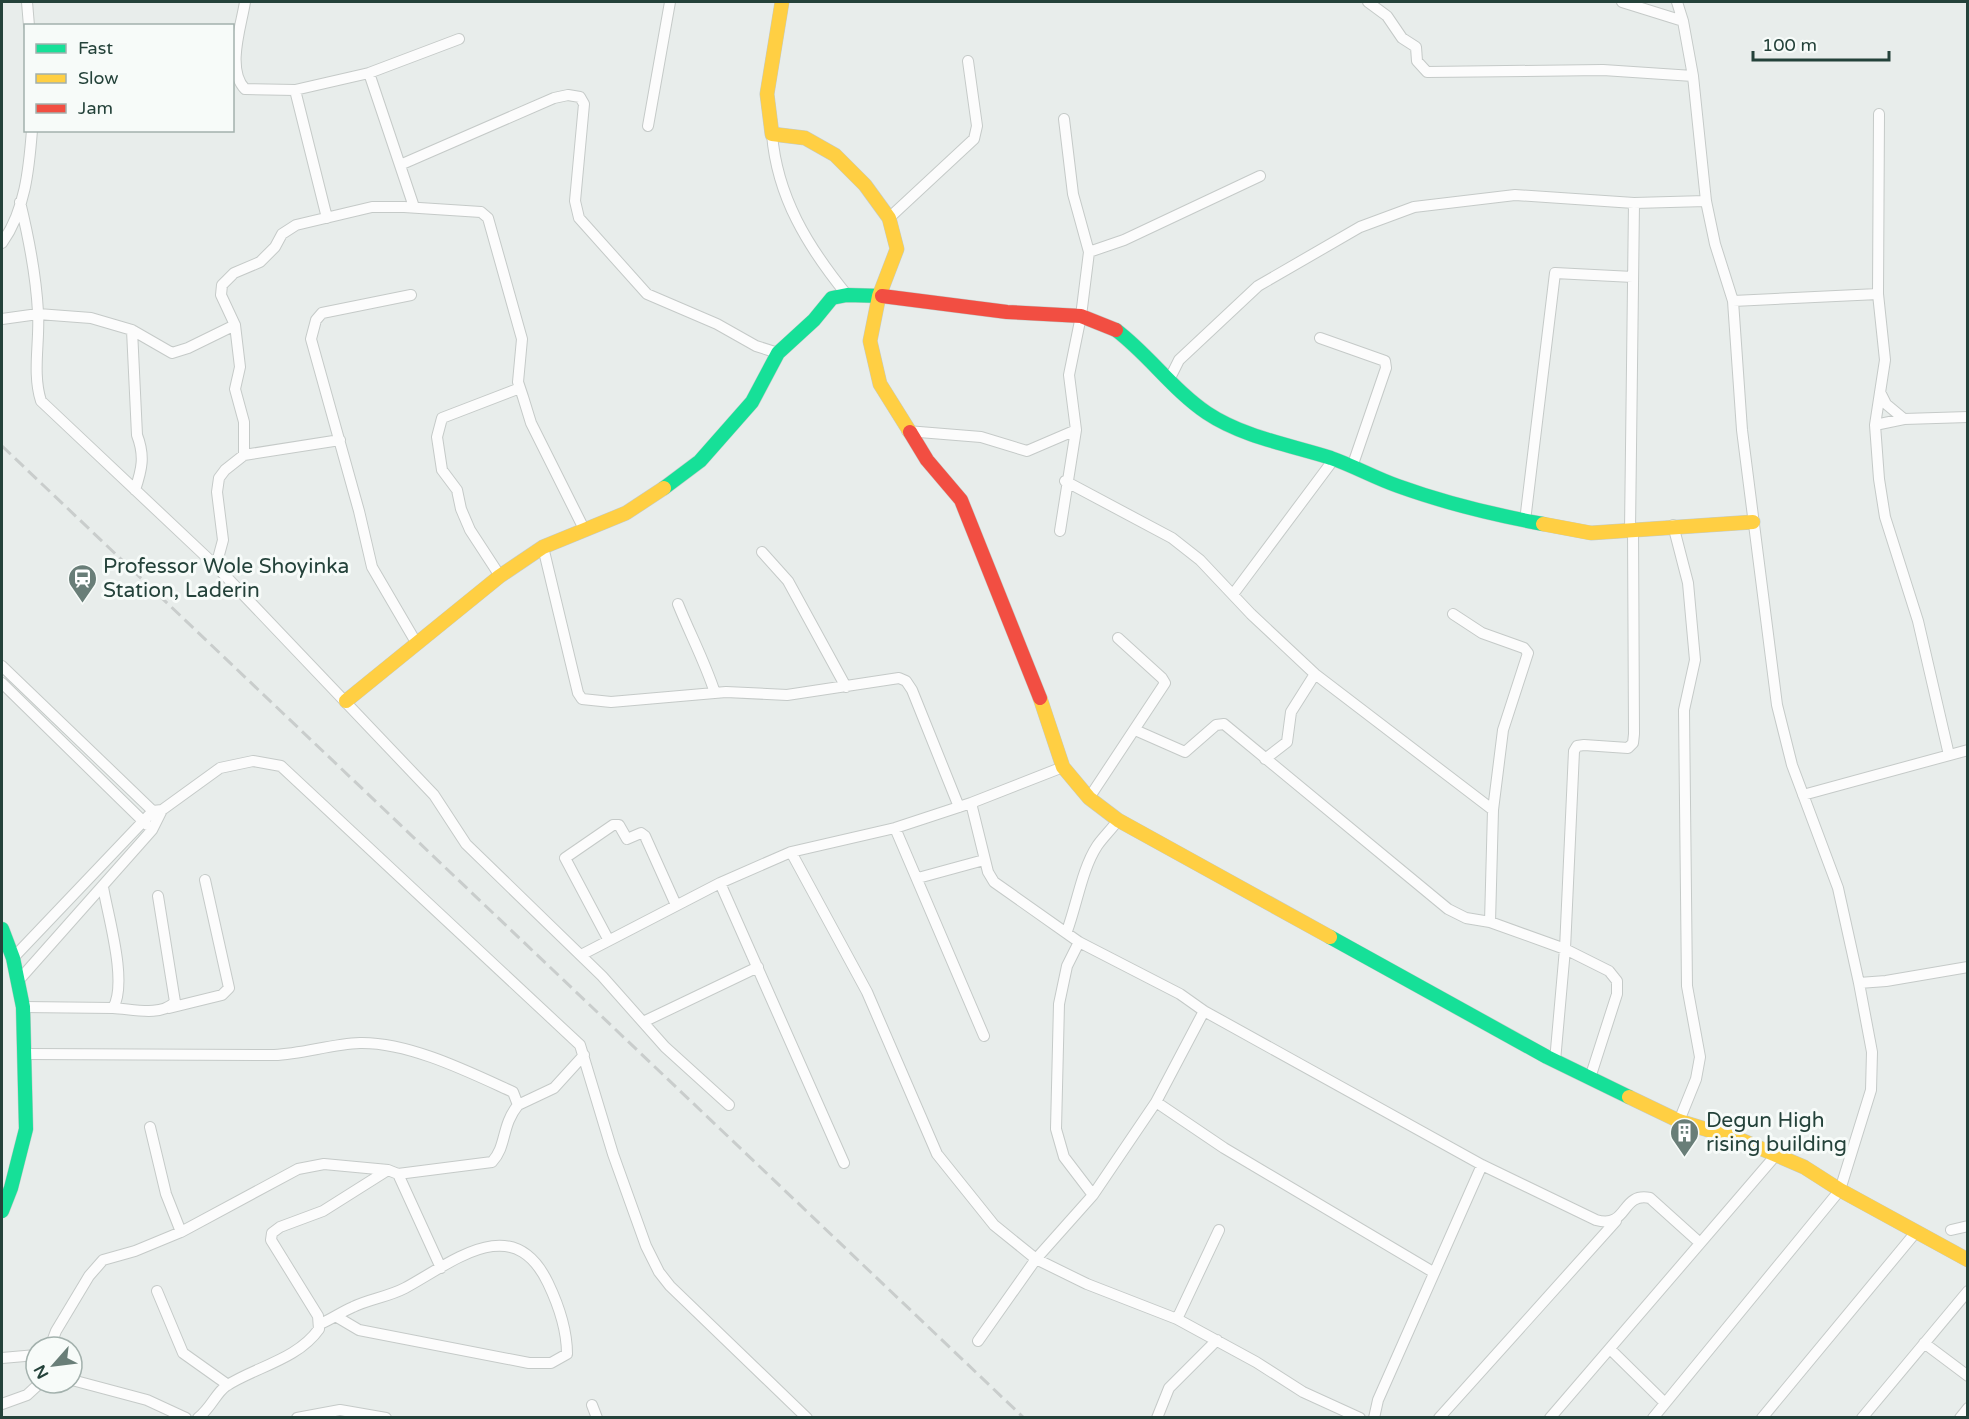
<svg xmlns="http://www.w3.org/2000/svg" width="1969" height="1419" viewBox="0 0 1969 1419" font-family="'Varela Round',sans-serif">
<style>
.lines{fill:none;stroke-linecap:round;stroke-linejoin:round}
.street-casing{stroke:#c5cac8;stroke-width:12}
.fast-casing{stroke:#c3cbc8;stroke-width:15}
.slow-casing{stroke:#c3cbc8;stroke-width:15}
.jam-casing{stroke:#c3cbc8;stroke-width:15}
.street{stroke:#fcfcfc;stroke-width:10}
.fast{stroke:#16e098;stroke-width:14}
.slow{stroke:#ffcf43;stroke-width:14}
.jam{stroke:#f24e42;stroke-width:14}
.rail{stroke:#c9cdcc;stroke-width:3;stroke-dasharray:12 6;stroke-linecap:butt}
.labels{text-anchor:middle;dominant-baseline:central;stroke-width:6;stroke-linejoin:round;paint-order:stroke}
.poi-label{font-size:21px;fill:#24423a;stroke:#f7fbf9;text-anchor:start}
</style>
<rect width="100%" height="100%" fill="#e8edeb"/>
<g class="lines">
<defs>
<path id="street" d="M27,2L29,26
M245,2C241,27 226,69 245,89L295,90L369,73L459,39
M1368,2L1387,16L1402,38L1416,47L1417,61L1427,72L1603,70L1693,76
M1622,2L1683,21
M1677,2L1683,21L1693,76L1706,201L1715,244L1733,301L1742,430L1777,705L1792,765L1838,888L1859,983L1886,981L1968,967
M369,73L414,207
M295,90L327,218
M1879,114L1878,294L1885,360L1875,425L1879,479L1885,517L1918,621L1949,755
M648,126L670,2
M772,134C777,197 808,247 847,295
M400,165L554,98L568,95L580,97L584,104L575,201L579,218L647,294L717,324L756,346L778,353
M20,202C29,239 36,275 38,312C40,341 32,373 41,401L216,566L434,795L466,844L602,976L665,1047L729,1105
M889,218L974,139L977,126L968,61
M2,243C25,211 29,169 32,130
M1089,252L1124,240L1260,176
M411,295L322,313L316,320L311,339L359,511L372,567L417,644
M1733,301L1878,294
M2,319L38,314L91,318L132,330L172,353L188,348L235,325
M132,330L137,435C145,456 142,469 135,490
M1320,338L1385,361L1386,368L1352,467
M1169,380L1179,360L1258,286L1360,227L1414,207L1515,195L1634,203L1706,201
M1880,392L1886,404L1904,419L1968,417
M1875,425L1904,419
M907,431L981,437L1027,451L1076,430
M244,455V422L235,389L240,367L235,325L221,295L222,285L234,273L260,262L275,247L282,234L296,225L372,207H404L481,212L488,218L522,339L518,382L523,397L531,423L584,529
M1065,481L1172,538L1200,560L1251,614L1315,674L1493,810
M1525,521L1555,273L1633,277
M1673,525L1688,583L1695,660L1684,710L1687,986L1700,1057L1696,1079L1679,1121
M1630,530L1634,203
M1060,531L1076,430L1069,375L1081,316L1089,252L1073,194L1064,119
M543,547L578,693L582,699L611,702L726,692L787,695L899,678L906,681L912,690L959,807
M762,552L788,581L846,687
M216,566L223,540L217,492L219,478L225,470L244,455L340,440
M500,576L470,530L461,509L457,490L442,470L437,437L442,418L520,388
M1234,593L1334,459
M678,604C690,634 705,662 715,693
M1453,614L1482,633L1524,648L1528,653L1503,730L1493,810L1490,922
M2,666L157,815
M2,683L147,825
M1135,730L1185,752L1216,725L1224,724L1448,909L1466,918L1490,922L1565,949L1609,971L1617,981V994L1590,1078
M1265,759L1287,742L1291,712L1315,674
M1803,795L1968,750
M1089,798L1165,683L1162,678L1118,638
M971,803L988,872L994,882L1079,942L1180,994L1204,1011L1482,1165L1596,1220C1629,1229 1620,1192 1650,1198L1700,1243
M895,828L984,1036
M791,852L867,992L937,1154L994,1225L1036,1259L1087,1284L1177,1319L1256,1362L1303,1392L1360,1418
M918,878L984,860
M720,883L844,1163
M1067,931C1077,904 1082,869 1097,846C1103,837 1112,829 1118,820
M608,939L565,858L613,825H619L627,839L641,833L645,836L676,905
M1079,942L1067,966L1059,1004L1056,1129L1064,1157L1093,1195
M581,955L720,883L791,852L895,828L971,803L1063,767
M13,958L153,811L162,810L220,768L253,761L281,766L580,1045L613,1154L646,1246L659,1272L670,1286L807,1418
M19,980L152,830L162,810
M23,1007L113,1008C128,983 108,916 103,887
M113,1008C133,1009 160,1017 175,1002L158,896
M169,1008L222,995L229,988L205,880
M1204,1011L1156,1102L1224,1148L1433,1272
M643,1022L758,967
M25,1054L274,1055C303,1054 331,1044 360,1043C409,1042 469,1072 513,1092L518,1105C501,1126 507,1146 492,1162L398,1174L388,1170L324,1164L298,1169L181,1232L135,1251L103,1260L89,1276L56,1331L50,1347
M1555,1061L1565,949L1574,751L1577,746L1584,745L1628,748L1633,743L1634,734L1633,529
M518,1105L554,1088L584,1055
M150,1127L166,1194L181,1232
M398,1174L441,1268
M1951,1230L1968,1226
M157,1291L183,1353L228,1385
M1177,1319L1219,1230
M320,1324C332,1319 341,1312 353,1307C369,1299 388,1297 405,1288C453,1262 513,1210 548,1283C559,1306 567,1329 567,1354L551,1363H529L359,1330L337,1317
M978,1341L1036,1259L1093,1195L1156,1102
M1924,1343L1968,1376
M1610,1349L1665,1403
M2,1358L36,1355
M72,1380L147,1400L186,1418
M2,1404L27,1395L40,1383
M592,1405L597,1418
M198,1418C211,1408 216,1393 226,1386C255,1367 297,1360 319,1329L318,1316L271,1240L272,1233L280,1227L323,1211L388,1170
M297,1418L340,1410L386,1418
M1157,1418L1169,1388L1217,1340
M1374,1418L1378,1400L1482,1165
M1439,1418L1616,1221
M1550,1418L1776,1155
M1653,1418L1840,1190L1871,1090L1872,1052L1859,983
M1762,1418L1916,1232
M1862,1418L1968,1291
M1960,1418L1968,1408"/>
<path id="fast" d="M1116,330C1149,355 1173,390 1207,413C1243,437 1290,445 1331,458C1354,466 1375,478 1398,486C1445,503 1495,515 1543,524
M664,488L700,461L752,402L778,353L814,320L832,298L847,295L882,296
M2,929L13,958L23,1007L26,1129L11,1188L2,1211
M1330,937L1547,1057L1629,1097"/>
<path id="slow" d="M782,2L767,94L772,134L805,138L835,155L865,185L889,218L897,249L879,296L870,341L880,384L910,432
M1543,524L1591,533L1753,522
M1040,698L1063,767L1089,798L1118,820L1330,937
M346,701L500,576L543,547L626,513L664,488
M1629,1097L1679,1121L1741,1140L1804,1167L1840,1190L1968,1260"/>
<path id="jam" d="M882,296L1007,312L1081,316L1116,330
M910,432L927,460L961,500L1040,698"/>
</defs>
<use href="#street" class="street-casing"/>
<use href="#fast" class="fast-casing"/>
<use href="#slow" class="slow-casing"/>
<use href="#jam" class="jam-casing"/>
<use href="#street" class="street"/>
<use href="#fast" class="fast"/>
<use href="#slow" class="slow"/>
<use href="#jam" class="jam"/>
<path class="rail" d="M2,446L1024,1418"/>
</g>
<defs>
<symbol id="station-pin" viewBox="-11 -11 22 30"><path d="M0 17L-7.5 6A9.5 9.5 0 1 1 7.5 6Z" fill="#697e78" stroke="#f7fbf9"/><path d="M-3-6H3Q5-6 5-4V2Q5 4 3 4L4.5 6H3L1.5 4h-3L-3 6H-4.5L-3 4Q-5 4-5 2V-4Q-5-6-3-6ZM-3.5-4v3h7v-3ZM-3.5 1v1.5H-2V1ZM2 1v1.5H3.5V1Z" fill="#fff"/></symbol>
<symbol id="building-pin" viewBox="-11 -11 22 30"><path d="M0 17L-7.5 6A9.5 9.5 0 1 1 7.5 6Z" fill="#697e78" stroke="#f7fbf9"/><path d="M-4-6H4V6H1V3H-1V6H-4ZM-2.5-4.3h1.7v1.8h-1.7ZM.8-4.3h1.7v1.8H.8ZM-2.5-1h1.7V.8h-1.7ZM.8-1h1.7V.8H.8Z" fill="#fff"/></symbol>
</defs>
<g fill-rule="evenodd">
<use href="#station-pin" x="66" y="562" width="33" height="45"/>
<use href="#building-pin" x="1668" y="1116" width="33" height="45"/>
</g>
<g class="labels">
<g class="poi-label">
<text x="103" y="566">Professor Wole Shoyinka<tspan x="103" dy="24">Station, Laderin</tspan></text>
<text x="1706" y="1120">Degun High<tspan x="1706" dy="24">rising building</tspan></text>
</g>
</g>
<rect width="1969" height="1419" fill="none" stroke="#24423a" stroke-width="6"/>
<rect x="24" y="24" width="210" height="108" fill="#f7fbf9" stroke="#a3b1ad" stroke-width="1.5"/>
<rect x="36" y="44" width="30" height="9" fill="#16e098" stroke="#a3b1ad" stroke-width="1.5"/>
<text x="78" y="54" font-size="18" fill="#24423a">Fast</text>
<rect x="36" y="74" width="30" height="9" fill="#ffcf43" stroke="#a3b1ad" stroke-width="1.5"/>
<text x="78" y="84" font-size="18" fill="#24423a">Slow</text>
<rect x="36" y="104" width="30" height="9" fill="#f24e42" stroke="#a3b1ad" stroke-width="1.5"/>
<text x="78" y="114" font-size="18" fill="#24423a">Jam</text>
<g transform="translate(54 1365) rotate(242)"><circle r="28" fill="#f7fbf9" stroke="#a3b1ad" stroke-width="1.5"/>
<path d="M0-4.5L10 22L0 15L-10 22Z" fill="#697e78"/>
<text y="-9" font-size="16" font-weight="bold" text-anchor="middle" fill="#24423a">N</text>
</g>
<path d="M1753 51v9h136v-9" fill="none" stroke="#24423a" stroke-width="3"/>
<text x="1762" y="51" font-size="18" fill="#24423a" stroke="#f7fbf9" stroke-width="4.5" paint-order="stroke">100 m</text>
</svg>
